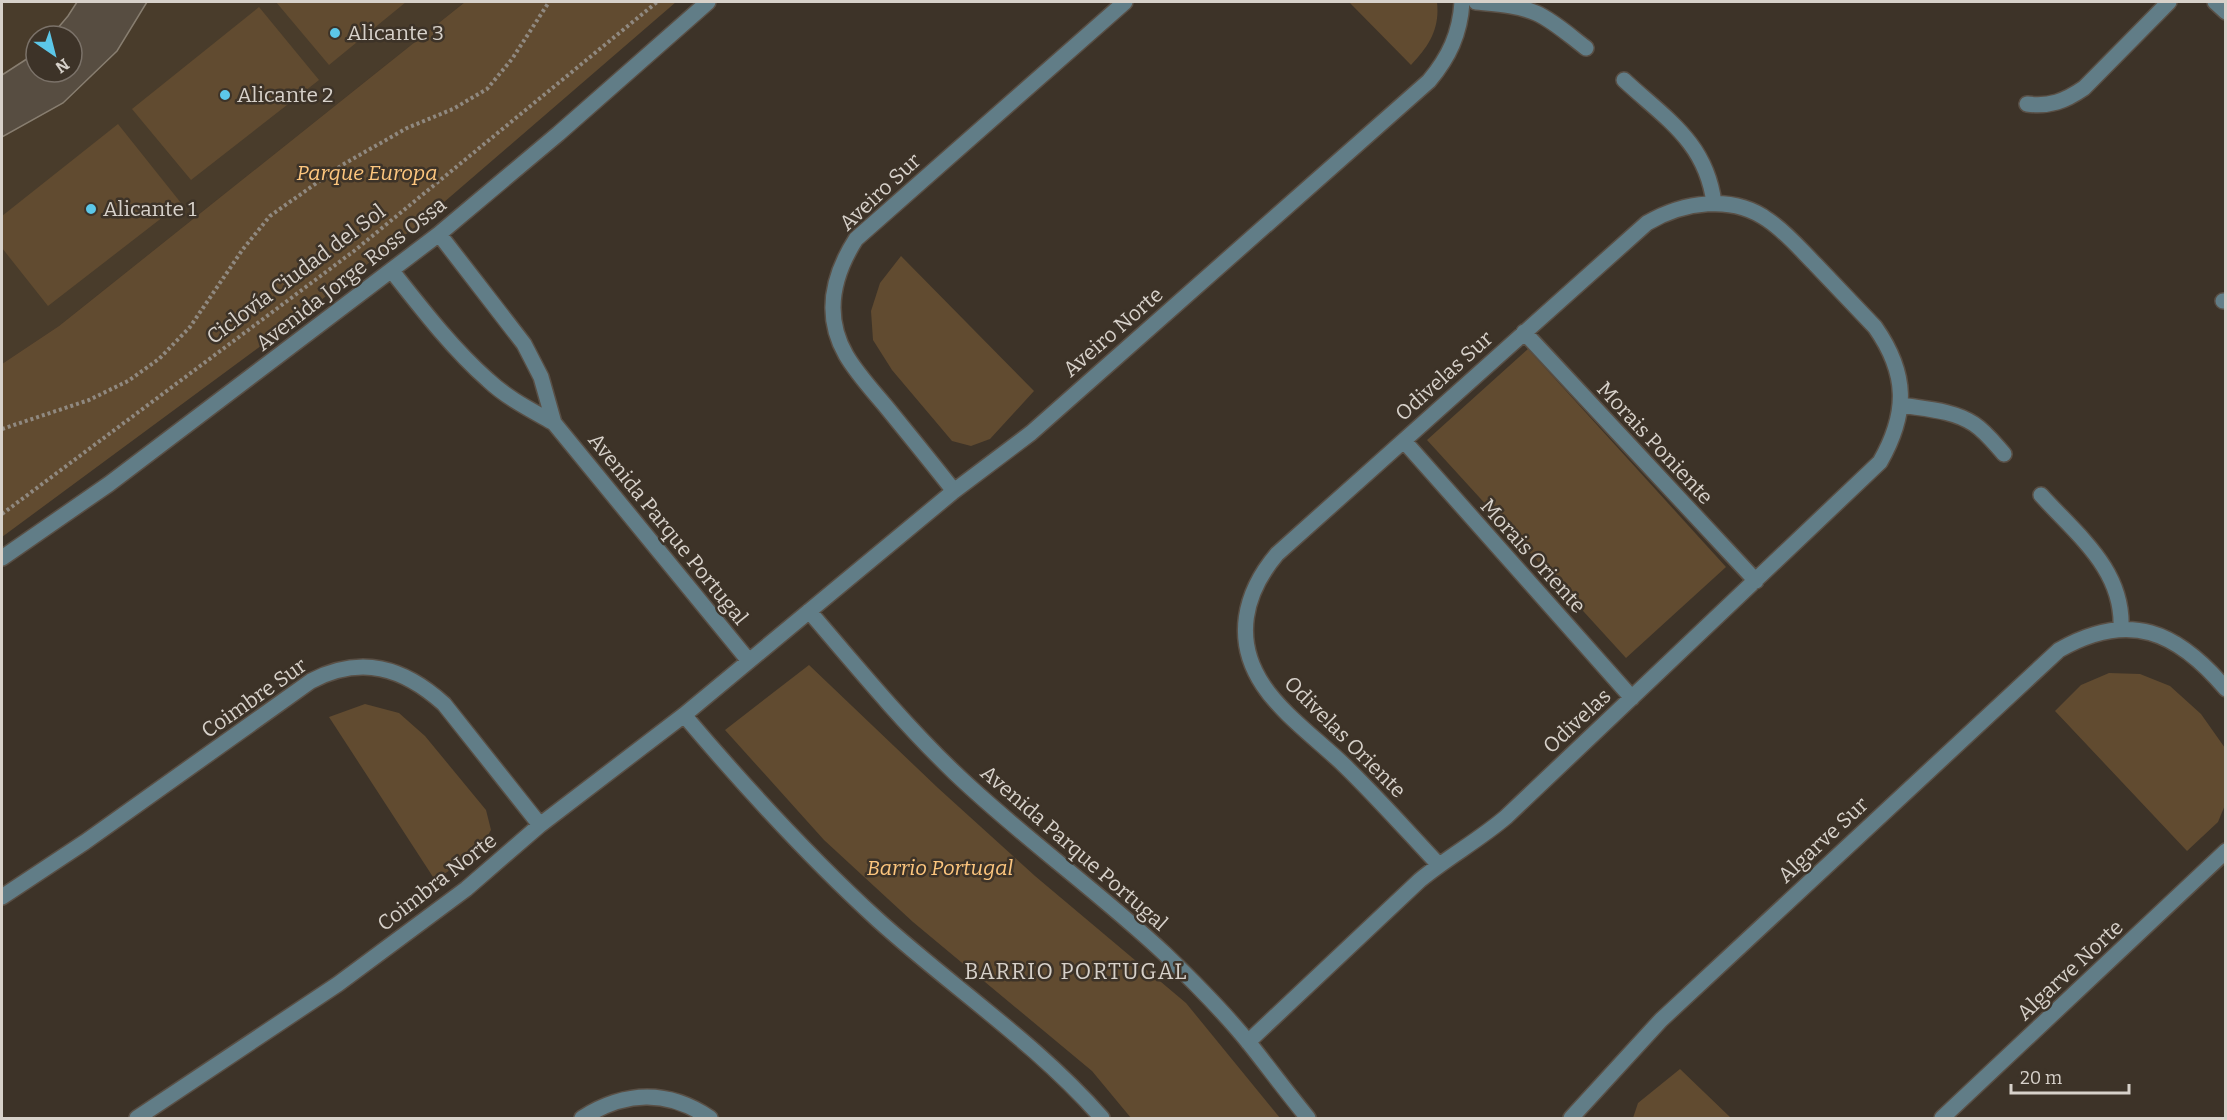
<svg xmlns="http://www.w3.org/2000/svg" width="2227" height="1120" viewBox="0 0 2227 1120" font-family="Bitter,serif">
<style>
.built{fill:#493c2b;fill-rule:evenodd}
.green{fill:#614b30}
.building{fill:#574d41;stroke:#887e70;stroke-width:1.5}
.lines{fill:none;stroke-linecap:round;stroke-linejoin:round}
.minor-casing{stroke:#594f45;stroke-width:18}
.path{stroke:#908980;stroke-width:4;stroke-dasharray:3 3;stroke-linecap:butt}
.minor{stroke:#617d87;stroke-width:15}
.poi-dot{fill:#5cc7e8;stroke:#3d3328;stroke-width:2}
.labels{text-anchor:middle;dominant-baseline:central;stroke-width:5;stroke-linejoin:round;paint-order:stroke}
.poi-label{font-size:21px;fill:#d7d1ca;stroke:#3d3328;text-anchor:start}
.park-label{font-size:21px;font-style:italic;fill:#fdc67e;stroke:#3d3328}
.street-label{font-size:21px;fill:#d7d1ca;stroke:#3d3328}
.neighbourhood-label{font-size:22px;letter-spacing:1.5px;fill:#d7d1ca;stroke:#3d3328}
</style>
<rect width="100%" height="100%" fill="#3d3328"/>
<path class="built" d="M2,2H465L59,326L2,364ZM36,36H72V72H36Z"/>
<path class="green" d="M276,2H406L329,65Z
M465,2H676L414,228L285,328L2,537V364L59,326Z
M1349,2H1437C1440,29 1429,46 1411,65Z
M259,7L319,80L191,180L132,109Z
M118,124L181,203L48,306L2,248V216Z
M901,256L1034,391L990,439L971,446L952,441L892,370L873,340L871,311L880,283Z
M1528,349L1726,567L1626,658L1427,440Z
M809,665L938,788L1035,876L1186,1003L1280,1118H1131L1092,1071L913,922L824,840L725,730Z
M2109,673L2140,674L2170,686L2201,714L2225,748V805L2218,822L2187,851L2055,711L2081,685Z
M365,704L399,713L425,736L486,810L491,830L479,851L435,880L329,717Z
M1680,1069L1731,1118H1633L1638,1103Z"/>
<path class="building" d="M77,2H147L117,51L63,103L2,137V75L36,53V72H72V36H51L68,16Z"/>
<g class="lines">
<defs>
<path id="minor" d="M1476,2C1496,4 1517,5 1536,13C1554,21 1570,36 1586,48
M2215,2L2226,12
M1624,80C1666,119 1706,142 1714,203
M2027,104C2050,107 2065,101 2084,88L2169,2
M439,234L524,344L541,377L554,423
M392,271C422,309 452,348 488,380C507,398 531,410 554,423L749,661
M2223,301H2226
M1524,332L1756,581
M1901,405C1925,409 1953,410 1974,424C1986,432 1995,444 2004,454
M1404,441L1632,698
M954,491C932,463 910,436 888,409C874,392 857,374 846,355C823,315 833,275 856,239L1125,2
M2041,495C2078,536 2124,570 2121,629
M2,558L109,484L439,234L558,134L708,2
M809,611C856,666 903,723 955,773C1022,837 1098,891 1165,954C1194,982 1224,1012 1249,1043C1269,1068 1288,1094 1308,1118
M684,715C745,787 808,856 878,920C952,987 1036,1043 1102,1118
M2,897L85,842L311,681C361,655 403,667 444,704L540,825
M1248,1042L1420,880C1448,857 1479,840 1506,817L1880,462C1908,413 1908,374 1875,327C1855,306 1835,285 1815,264C1800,249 1786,232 1768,220C1732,194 1683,202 1647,223L1277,554C1244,593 1233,640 1263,685C1282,714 1318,740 1344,765C1377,797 1407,831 1439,865
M137,1118L338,984L466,889L540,825L684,715L954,491L1031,433L1429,81C1449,57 1460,34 1462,2
M582,1118C625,1091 667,1089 710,1118
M1571,1118L1661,1020L2059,650C2129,610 2177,631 2226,689
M1942,1118L2226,851"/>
</defs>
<use href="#minor" class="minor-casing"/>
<path class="path" d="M2,429L89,400L128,381L159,359L190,327L243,249L270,216L342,165L407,128L453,109L487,89L512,59L549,2
M2,514L354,251L657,2"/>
<use href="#minor" class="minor"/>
</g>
<g class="poi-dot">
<circle cx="335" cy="33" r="6"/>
<circle cx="225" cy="95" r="6"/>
<circle cx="91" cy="209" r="6"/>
</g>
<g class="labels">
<g class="poi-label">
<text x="347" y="33">Alicante 3</text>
<text x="237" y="95">Alicante 2</text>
<text x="103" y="209">Alicante 1</text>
</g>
<g class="park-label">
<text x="367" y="173">Parque Europa</text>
<text x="940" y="868">Barrio Portugal</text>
</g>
<g class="street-label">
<text transform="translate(880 192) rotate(-43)">Aveiro Sur</text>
<text transform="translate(296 274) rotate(-37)">Ciclovía Ciudad del Sol</text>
<text transform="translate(351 274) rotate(-38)">Avenida Jorge Ross Ossa</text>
<text transform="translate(1113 332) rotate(-41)">Aveiro Norte</text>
<text transform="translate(1444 376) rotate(-42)">Odivelas Sur</text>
<text transform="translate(1655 443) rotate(47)">Morais Poniente</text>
<text transform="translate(668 529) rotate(51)">Avenida Parque Portugal</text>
<text transform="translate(1533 556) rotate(48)">Morais Oriente</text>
<text transform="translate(254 698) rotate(-35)">Coimbre Sur</text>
<text transform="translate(1577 721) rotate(-43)">Odivelas</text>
<text transform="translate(1345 737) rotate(45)">Odivelas Oriente</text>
<text transform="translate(1823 840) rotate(-43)">Algarve Sur</text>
<text transform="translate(1074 848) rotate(41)">Avenida Parque Portugal</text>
<text transform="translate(437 882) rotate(-38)">Coimbra Norte</text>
<text transform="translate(2070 970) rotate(-43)">Algarve Norte</text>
</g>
<g class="neighbourhood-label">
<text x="1076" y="971">BARRIO PORTUGAL</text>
</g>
</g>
<rect width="2227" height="1120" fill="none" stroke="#d7d1ca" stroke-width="6"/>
<g transform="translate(54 54) rotate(145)"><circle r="28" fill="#3d3328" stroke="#7b7269" stroke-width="1.5"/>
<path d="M0-4.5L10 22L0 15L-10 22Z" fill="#5cc7e8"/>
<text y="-9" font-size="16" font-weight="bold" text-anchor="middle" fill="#d7d1ca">N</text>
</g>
<path d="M2011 1084v9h118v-9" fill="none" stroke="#d7d1ca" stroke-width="3"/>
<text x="2020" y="1084" font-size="18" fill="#d7d1ca" stroke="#3d3328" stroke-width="4.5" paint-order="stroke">20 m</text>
</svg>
